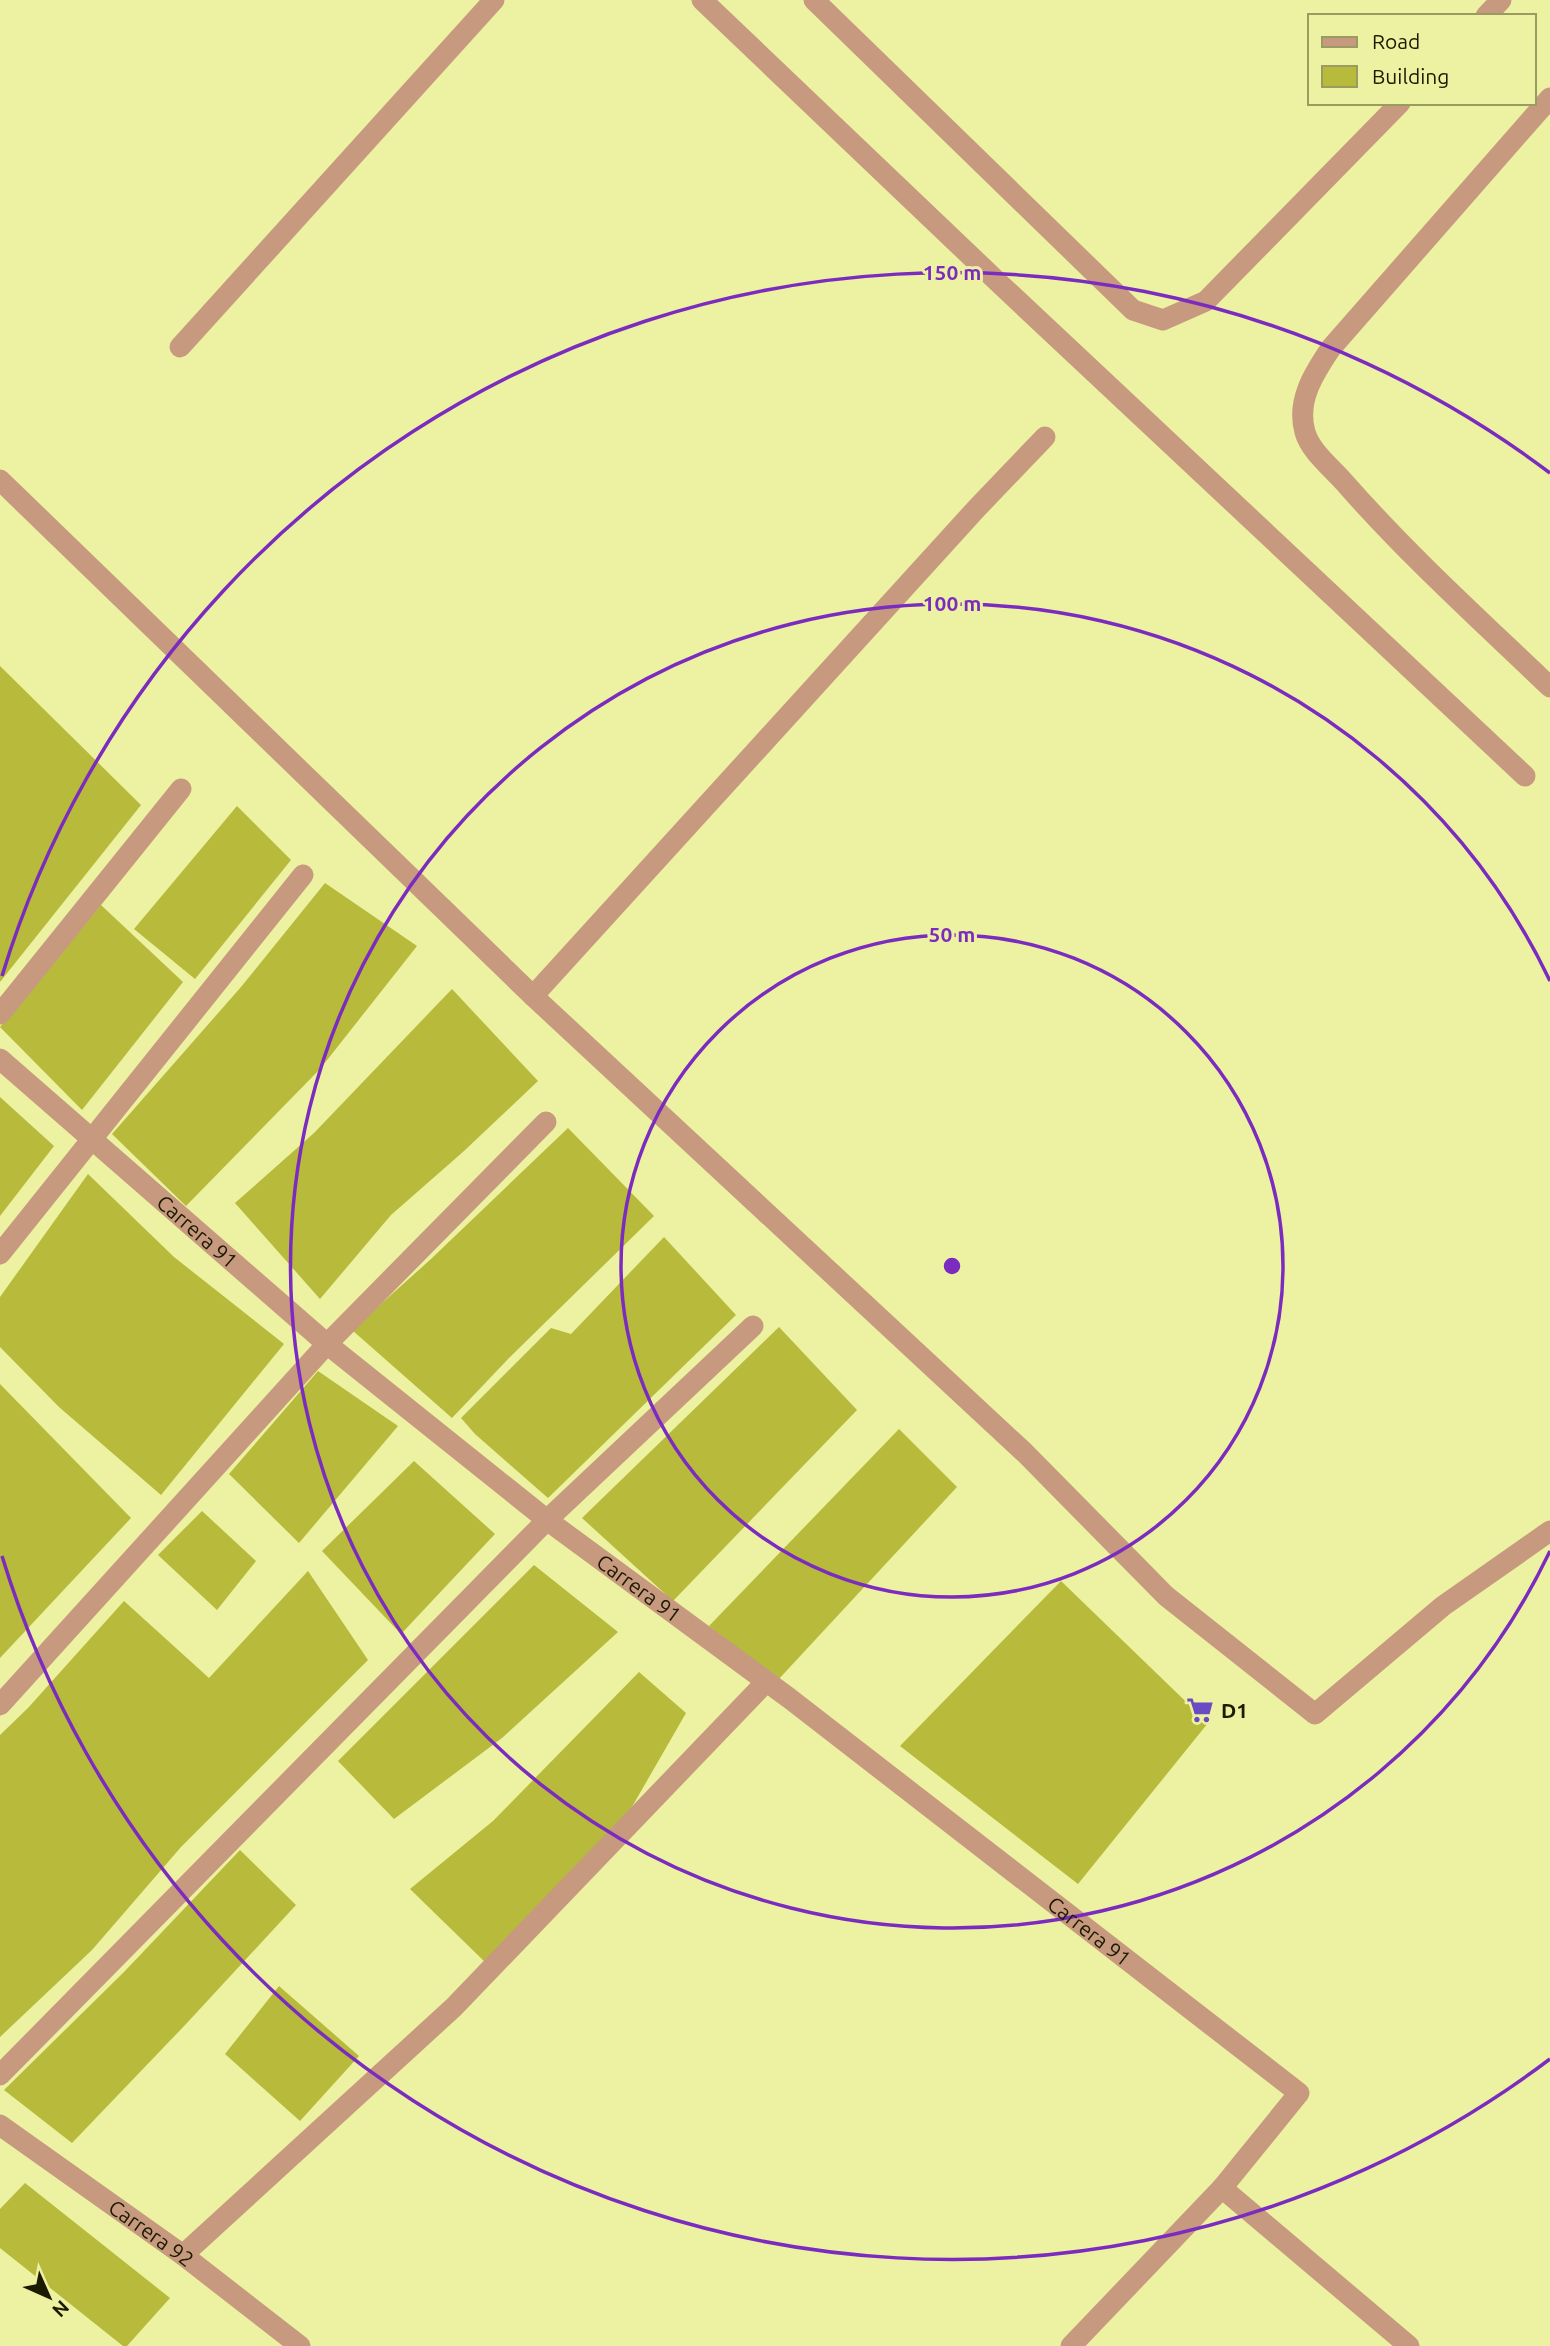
<svg xmlns="http://www.w3.org/2000/svg" width="1550" height="2346" viewBox="0 0 1550 2346" font-family="Ubuntu,sans-serif">
<style>
.building{fill:#b7ba3a}
.lines{fill:none;stroke-linecap:round;stroke-linejoin:round}
.service{stroke:#c79a80;stroke-width:21}
.minor{stroke:#c79a80;stroke-width:21}
.tertiary{stroke:#c79a80;stroke-width:21}
.ring{fill:none;stroke:#7b2cbf;stroke-width:3.5}
.labels{text-anchor:middle;dominant-baseline:central;stroke-width:6;stroke-linejoin:round;paint-order:stroke}
.street-label{font-size:21px;fill:#1b1b00;stroke:#edf1a2}
.poi-label{font-size:21px;font-weight:bold;fill:#1b1b00;stroke:#edf1a2;text-anchor:start}
.centre{fill:#7b2cbf;stroke:#edf1a2;stroke-width:3.5}
.ring-label{font-size:21px;text-anchor:middle;font-weight:bold;fill:#7b2cbf;stroke:#edf1a2;stroke-width:6;stroke-linejoin:round;paint-order:stroke}
</style>
<rect width="100%" height="100%" fill="#edf1a2"/>
<path class="building" d="M0,666L141,805L0,982Z
M237,806L291,860L195,979L134,929Z
M325,883L417,946L320,1069L186,1206L112,1134L241,987Z
M101,905L183,982L82,1110L0,1027Z
M452,989L538,1081L464,1151L391,1215L320,1299L235,1203L314,1133Z
M0,1097L54,1146L0,1216Z
M568,1128L654,1216L509,1358L452,1418L352,1330L431,1259Z
M88,1174L174,1257L284,1344L161,1495L59,1407L0,1347V1297Z
M664,1237L736,1315L548,1498L475,1434L461,1418L551,1328L571,1334Z
M779,1327L857,1410L673,1601L582,1518Z
M318,1371L398,1426L299,1543L229,1474Z
M0,1384L131,1518L0,1658Z
M899,1429L957,1487L777,1681L709,1626Z
M414,1461L495,1534L401,1634L322,1551Z
M202,1511L256,1561L217,1610L158,1555Z
M534,1565L618,1632L502,1738L394,1819L338,1761Z
M308,1571L368,1660L181,1847L92,1950L0,2037V1735L28,1708L124,1601L209,1678Z
M1061,1581L1208,1723L1078,1884L900,1746Z
M639,1672L686,1713L629,1812L486,1963L410,1889L493,1821Z
M240,1850L296,1905L186,2024L72,2143L4,2090L124,1972Z
M279,1986L359,2056L300,2121L225,2054Z
M25,2183L170,2298L127,2346H123L0,2248V2209Z"/>
<g class="lines">
<path class="service" d="M702,0L1000,284L1525,776
M814,0L1133,310L1163,320L1206,301L1400,103
M1486,16L1501,0
M1550,98L1331,348C1314,373 1296,401 1305,432C1310,451 1332,468 1344,482C1408,555 1480,620 1550,687
M180,347L494,0
M533,996L977,508L1045,437"/>
<g class="minor">
<path d="M0,480L533,996L1025,1453L1166,1596L1315,1714L1443,1606L1550,1531"/>
<path d="M0,1014L181,789"/>
<path id="s1" d="M0,1059L327,1344L547,1520L789,1698L1299,2093L1222,2188L1071,2346"/>
<path d="M0,1254L303,875"/>
<path d="M0,1705L327,1344L546,1122"/>
<path d="M0,2075L547,1520L753,1326"/>
<path d="M1222,2188L1409,2346"/>
<path d="M183,2255L454,2007L765,1683"/>
</g>
<path class="tertiary" id="s2" d="M0,2125L183,2255L300,2346"/>
</g>
<g class="ring">
<circle cx="952" cy="1266" r="331"/>
<path d="M1550 1551A662 662 0 1 1 1550 981"/>
<path d="M1550 2059A993 993 0 0 1 2 1556M2 976A993 993 0 0 1 1550 473"/>
</g>
<defs>
<symbol id="supermarket-bare" viewBox="-9 -9 18 18"><path d="M-6-5.5h2.5l.6 2H6L4.5 2H-2.5L-4.4-4H-6ZM-1.5 3.2a1.3 1.3 0 1 0 .1 0ZM3 3.2a1.3 1.3 0 1 0 .1 0Z" fill="#6a4bc4" stroke="#edf1a2" stroke-width="2.5" paint-order="stroke"/></symbol>
</defs>
<g fill-rule="evenodd">
<use href="#supermarket-bare" x="1181" y="1691" width="38" height="38"/>
</g>
<g class="labels">
<g class="street-label">
<text stroke="none"><textPath href="#s1" startOffset="262">Carrera 91</textPath></text>
<text stroke="none"><textPath href="#s1" startOffset="830">Carrera 91</textPath></text>
<text stroke="none"><textPath href="#s1" startOffset="1396">Carrera 91</textPath></text>
<text stroke="none"><textPath href="#s2" startOffset="186">Carrera 92</textPath></text>
</g>
<g class="poi-label">
<text x="1221" y="1710">D1</text>
</g>
</g>
<circle cx="952" cy="1266" r="10" class="centre"/>
<g class="ring-label">
<text x="952" y="280">150 m</text>
<text x="952" y="611">100 m</text>
<text x="952" y="942">50 m</text>
</g>
<rect x="1308" y="14" width="228" height="91" fill="#edf1a2" stroke="#999b61" stroke-width="2"/>
<rect x="1322" y="37" width="35" height="10" fill="#c79a80" stroke="#999b61" stroke-width="2"/>
<text x="1372" y="49" font-size="21" fill="#1b1b00">Road</text>
<rect x="1322" y="66" width="35" height="21" fill="#b7ba3a" stroke="#999b61" stroke-width="2"/>
<text x="1372" y="84" font-size="21" fill="#1b1b00">Building</text>
<g transform="translate(49 2297) rotate(135)" stroke="#edf1a2" stroke-width="5" paint-order="stroke">
<path d="M0-5L12 26L0 18L-12 26Z" fill="#1b1b00"/>
<text y="-10" font-size="19" font-weight="bold" text-anchor="middle" fill="#1b1b00">N</text>
</g>
</svg>
